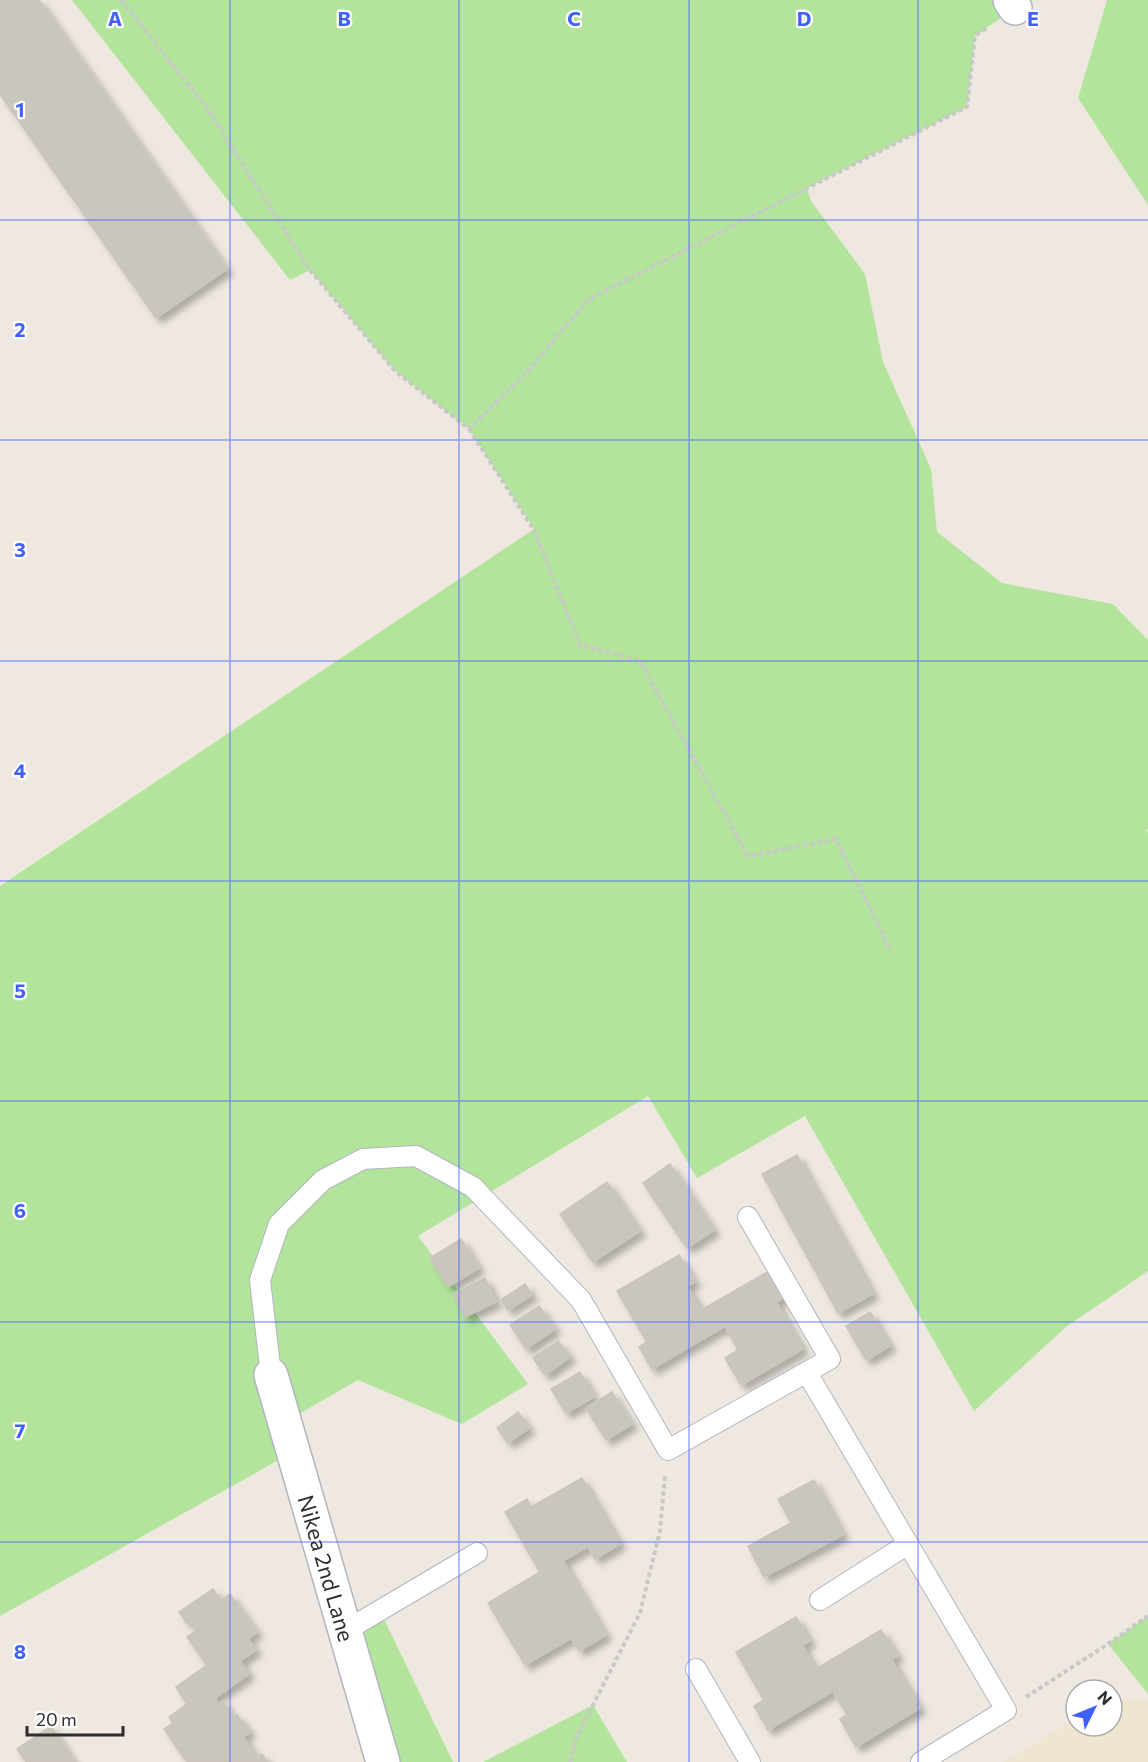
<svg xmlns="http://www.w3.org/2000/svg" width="1148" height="1762" viewBox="0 0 1148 1762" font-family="Commissioner,sans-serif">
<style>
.education{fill:#efe6cf}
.green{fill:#b3e49c}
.building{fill:#cac6be;stroke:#cac4b9;stroke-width:1.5;filter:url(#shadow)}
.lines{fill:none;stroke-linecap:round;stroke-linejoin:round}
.lane-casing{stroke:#b3b5c0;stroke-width:22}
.street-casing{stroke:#b3b5c0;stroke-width:36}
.path{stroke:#c8c8c8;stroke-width:4;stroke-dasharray:4.5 3;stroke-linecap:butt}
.lane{stroke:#fff;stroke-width:20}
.street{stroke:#fff;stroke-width:33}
.grid{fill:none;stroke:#405ffb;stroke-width:1.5;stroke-opacity:0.55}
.labels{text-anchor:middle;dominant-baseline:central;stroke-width:4.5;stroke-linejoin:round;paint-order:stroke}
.street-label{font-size:22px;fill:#2d2d2d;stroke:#fff}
.grid-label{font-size:20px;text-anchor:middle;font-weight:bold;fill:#405ffb;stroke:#fff;stroke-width:4.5;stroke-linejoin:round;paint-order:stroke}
</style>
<defs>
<filter id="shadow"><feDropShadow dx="5.5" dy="5.5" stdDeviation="3" flood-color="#0004"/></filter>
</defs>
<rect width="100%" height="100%" fill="#eee8e0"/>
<path class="education" d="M1112,1699L1148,1701V1762H1004L1076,1719V1726H1112Z"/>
<path class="green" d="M72,0H1033L1015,8L975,36L967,107L807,188L811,201L865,274L883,362L931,469L937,532L1002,583L1113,604L1148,640V829L1146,830L1148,833V1271L1066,1327L974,1411L805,1116L697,1178L648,1096L418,1236L528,1384L462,1424L358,1380L285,1422L293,1452L0,1616V886L534,529L469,429L395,371L310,270L290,280Z
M1107,0H1148V205L1078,98Z
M380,1611L453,1762H383L345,1631Z
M1148,1616V1694L1108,1644Z
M593,1705L627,1762H483Z"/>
<path class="building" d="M0,0H39L227,269L156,318L0,94Z
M797,1155L873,1294L838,1313L762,1174Z
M670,1164L714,1230L687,1248L643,1183Z
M607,1182L640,1231L593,1262L560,1214Z
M461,1239L479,1268L448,1287L430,1258Z
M679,1255L695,1282L687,1286L701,1310L769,1271L785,1297L776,1302L803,1349L741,1385L725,1358L738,1350L725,1326L652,1369L639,1347L647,1342L617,1291Z
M485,1278L496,1302L465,1317L453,1294Z
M525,1284L532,1295L508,1310L501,1300Z
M539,1306L555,1329L526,1349L510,1325Z
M870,1312L890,1346L866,1360L846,1326Z
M558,1341L570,1357L545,1375L533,1358Z
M580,1372L594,1397L566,1413L551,1389Z
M612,1392L632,1424L606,1440L586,1408Z
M518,1412L529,1428L508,1443L497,1428Z
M582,1478L620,1544L595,1559L588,1546L563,1561L606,1635L579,1651L571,1638L525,1665L488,1603L540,1572L505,1512L527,1499L531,1507Z
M814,1480L843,1535L764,1577L748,1546L791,1523L778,1499Z
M213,1589L221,1600L230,1594L257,1632L248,1639L256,1650L240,1661L249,1674L215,1698L219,1704L223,1701L234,1717L237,1715L250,1732L243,1737L257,1757L262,1754L267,1762H187L164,1729L173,1723L169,1717L187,1704L176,1687L207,1665L187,1637L197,1630L190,1621L187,1623L179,1612Z
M796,1617L810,1641L802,1645L816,1669L881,1630L898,1656L891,1659L920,1708L856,1747L840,1719L847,1715L833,1691L768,1730L754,1706L764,1700L736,1652Z
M51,1726L74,1762H26L17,1749Z"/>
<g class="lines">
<defs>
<path id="lane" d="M807,1373L1006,1710L921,1762
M271,1375L260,1280L279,1224L323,1180L363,1159L416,1156L473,1187L581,1300L668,1450L830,1359L748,1217
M820,1600L908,1544
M345,1631L477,1553
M696,1669L750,1762"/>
<g id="street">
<path d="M1010,0L1015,8"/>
<path id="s1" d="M271,1375L383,1762"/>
</g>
</defs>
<use href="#lane" class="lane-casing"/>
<use href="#street" class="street-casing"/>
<path class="path" d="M121,0L207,108L310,270L395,371L469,429L526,373L589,299L967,107L975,36L988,27
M469,429L534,530L580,645L639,660L748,856L836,839L891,951
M1026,1697L1108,1644L1148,1616
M570,1762L575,1740L640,1613L660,1531L665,1475"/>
<use href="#lane" class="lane"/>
<use href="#street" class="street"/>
</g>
<path class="grid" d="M230,0V1762M459,0V1762M689,0V1762M918,0V1762M0,220H1148M0,440H1148M0,661H1148M0,881H1148M0,1101H1148M0,1322H1148M0,1542H1148"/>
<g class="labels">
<g class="street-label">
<text stroke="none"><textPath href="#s1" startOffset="201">Nikea 2nd Lane</textPath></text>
</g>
</g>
<g class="grid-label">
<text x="115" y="26">A</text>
<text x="344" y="26">B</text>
<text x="574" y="26">C</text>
<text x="804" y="26">D</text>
<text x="1033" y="26">E</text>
<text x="20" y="117">1</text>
<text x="20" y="337">2</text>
<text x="20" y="557">3</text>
<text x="20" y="778">4</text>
<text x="20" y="998">5</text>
<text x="20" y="1218">6</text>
<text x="20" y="1438">7</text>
<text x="20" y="1659">8</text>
</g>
<g transform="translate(1094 1708) rotate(47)"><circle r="28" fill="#ffffff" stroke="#ababab" stroke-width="1.5"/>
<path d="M0-4.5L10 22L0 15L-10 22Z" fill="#405ffb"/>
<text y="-9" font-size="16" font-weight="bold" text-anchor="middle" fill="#2d2d2d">N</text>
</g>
<path d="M27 1726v9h96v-9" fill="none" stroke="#2d2d2d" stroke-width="3"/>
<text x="36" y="1726" font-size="18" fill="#2d2d2d" stroke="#ffffff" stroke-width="4.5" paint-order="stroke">20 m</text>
</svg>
